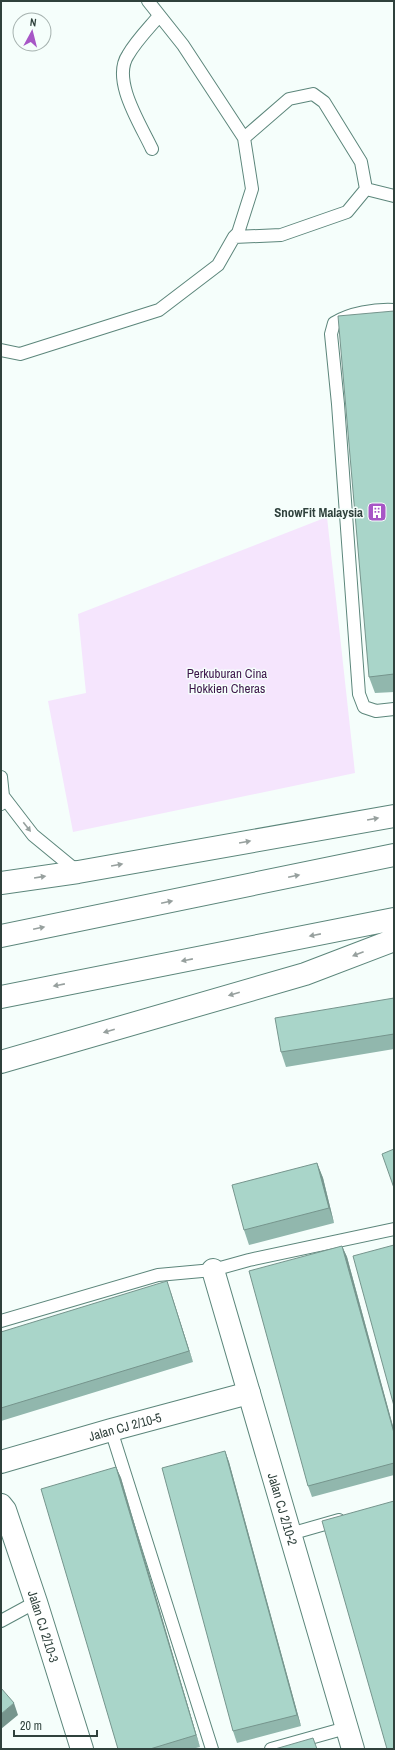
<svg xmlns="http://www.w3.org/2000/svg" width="395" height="1750" viewBox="0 0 395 1750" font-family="'Archivo Narrow',sans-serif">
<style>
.green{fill:#f5e5fd}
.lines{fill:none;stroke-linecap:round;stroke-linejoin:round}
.lane-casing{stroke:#5c867b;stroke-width:14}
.street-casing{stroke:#5c867b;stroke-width:24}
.highway-casing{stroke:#5c867b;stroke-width:24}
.lane{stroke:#fff;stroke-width:12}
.street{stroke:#fff;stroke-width:22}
.highway{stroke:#fff;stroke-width:22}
.wall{fill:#91b7ad}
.shaded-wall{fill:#76958d}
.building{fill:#a9d5c9;stroke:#76958d}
.oneway{fill:#97a09e}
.labels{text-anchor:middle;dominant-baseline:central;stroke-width:3;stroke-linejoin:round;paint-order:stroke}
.poi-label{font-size:13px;font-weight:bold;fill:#2f413c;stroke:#f5fefb;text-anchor:end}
.park-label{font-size:13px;fill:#3c154a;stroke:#f5fefb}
.street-label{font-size:13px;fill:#2f413c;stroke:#f5fefb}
</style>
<rect width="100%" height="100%" fill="#f5fefb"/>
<path class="green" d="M327,517L355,773L73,832L48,701L86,693L78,614Z"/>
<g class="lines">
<defs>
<path id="lane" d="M152,149C141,125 111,80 128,55C136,41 148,29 159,16
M366,189L394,196
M234,237L281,235L347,212L366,189L361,162L324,102L313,94L289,99L244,138
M394,310C375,309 350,313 334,323L331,334L338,404L359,694L364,707L376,711L394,709
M1,350L20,354L159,310L218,265L234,237L238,233L252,189L244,138L183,45L148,1
M1,777L3,796L1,804
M3,796L33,835L78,872
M1,1321L158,1275L213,1270L249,1260L394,1229
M111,1430L212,1749
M290,1534L339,1520
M1,1621L36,1602
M271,1749L346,1728"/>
<g id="street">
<path id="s1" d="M213,1270L353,1749"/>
<path id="s2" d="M1,1462L111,1430L249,1393"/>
<path id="s3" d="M1,1505L5,1510L36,1602L82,1749"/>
</g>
<path id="highway" d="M1,883L78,872L394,816
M1,936L394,855
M1,997L394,919
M1,1062L305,974L394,940"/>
</defs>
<use href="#lane" class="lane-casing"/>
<use href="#street" class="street-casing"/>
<use href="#highway" class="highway-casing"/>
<use href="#lane" class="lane"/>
<use href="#street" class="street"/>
<use href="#highway" class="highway"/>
</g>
<path class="wall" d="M394,311V692L375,693L369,677Z
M394,998V1049L286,1067L281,1052Z
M317,1163L323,1178L334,1223L249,1245L244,1230Z
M342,1246L347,1257L394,1430V1475L312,1497L308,1486Z
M171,1293L193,1362L1,1421V1332Z
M225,1451L229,1462L301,1726L237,1743L233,1731Z
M116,1467L121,1478L200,1747L192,1749H118Z"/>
<path class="shaded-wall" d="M317,1163L323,1178L334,1223L329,1208Z
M342,1246L347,1257L394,1430V1433Z
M167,1281L171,1293L193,1362L189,1351Z
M225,1451L229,1462L301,1726L297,1715Z
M116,1467L121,1478L200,1747L196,1735Z
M14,1703L18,1715L1,1729V1714Z"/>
<path class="building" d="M394,311V674L369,677L338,316Z
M394,998V1034L281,1052L275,1018Z
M394,1149V1188L382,1154Z
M317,1163L329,1208L244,1230L232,1185Z
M394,1245V1406L353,1256Z
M342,1246L394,1433V1463L308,1486L249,1271Z
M167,1281L189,1351L1,1408V1332Z
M225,1451L297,1715L233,1731L162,1468Z
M116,1467L196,1735L150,1749H118L41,1489Z
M394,1501V1749H387L322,1521Z
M1,1688L14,1703L1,1714Z
M313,1738L317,1749H275Z"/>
<defs><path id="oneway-solid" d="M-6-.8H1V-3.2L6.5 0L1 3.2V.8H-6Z"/></defs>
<g class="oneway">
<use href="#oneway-solid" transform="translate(373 819) rotate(-10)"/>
<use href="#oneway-solid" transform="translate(27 827) rotate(52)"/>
<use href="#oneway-solid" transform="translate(245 842) rotate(-10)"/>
<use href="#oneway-solid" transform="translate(117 865) rotate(-10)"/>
<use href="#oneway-solid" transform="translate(294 876) rotate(-12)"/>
<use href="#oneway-solid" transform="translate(40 877) rotate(-9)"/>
<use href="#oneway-solid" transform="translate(167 902) rotate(-12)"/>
<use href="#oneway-solid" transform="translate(39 928) rotate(-12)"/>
<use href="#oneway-solid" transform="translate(315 935) rotate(169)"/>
<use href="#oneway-solid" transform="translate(358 954) rotate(159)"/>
<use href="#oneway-solid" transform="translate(187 960) rotate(169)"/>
<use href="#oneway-solid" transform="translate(59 985) rotate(169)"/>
<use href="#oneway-solid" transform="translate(234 994) rotate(164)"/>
<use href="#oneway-solid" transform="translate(109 1031) rotate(164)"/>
</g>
<defs>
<symbol id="building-square" viewBox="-11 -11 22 22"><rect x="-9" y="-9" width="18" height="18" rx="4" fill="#a756c6" stroke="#f5fefb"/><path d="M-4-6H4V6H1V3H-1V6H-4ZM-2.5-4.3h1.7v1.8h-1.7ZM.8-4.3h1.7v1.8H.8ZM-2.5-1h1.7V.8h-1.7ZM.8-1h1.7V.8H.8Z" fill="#fff"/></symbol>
</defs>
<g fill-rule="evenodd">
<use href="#building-square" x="366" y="501" width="22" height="22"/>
</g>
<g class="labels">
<g class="poi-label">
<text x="363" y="512">SnowFit Malaysia</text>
</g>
<g class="park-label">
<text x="227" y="673">Perkuburan Cina<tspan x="227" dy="15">Hokkien Cheras</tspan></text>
</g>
<g class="street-label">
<text stroke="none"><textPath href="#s2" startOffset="129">Jalan CJ 2/10-5</textPath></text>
<text stroke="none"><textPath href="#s1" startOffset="249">Jalan CJ 2/10-2</textPath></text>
<text stroke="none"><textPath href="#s3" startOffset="129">Jalan CJ 2/10-3</textPath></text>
</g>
</g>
<rect width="395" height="1750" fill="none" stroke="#2f413c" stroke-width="4"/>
<g transform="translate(32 32) rotate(7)"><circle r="19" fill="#f5fefb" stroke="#a6b2af"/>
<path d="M0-3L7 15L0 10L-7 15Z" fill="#a756c6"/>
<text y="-6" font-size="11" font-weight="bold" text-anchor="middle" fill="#2f413c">N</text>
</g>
<path d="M14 1730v6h83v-6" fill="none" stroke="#2f413c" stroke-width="2"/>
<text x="20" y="1730" font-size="12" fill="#2f413c" stroke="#f5fefb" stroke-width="3" paint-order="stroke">20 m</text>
</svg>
